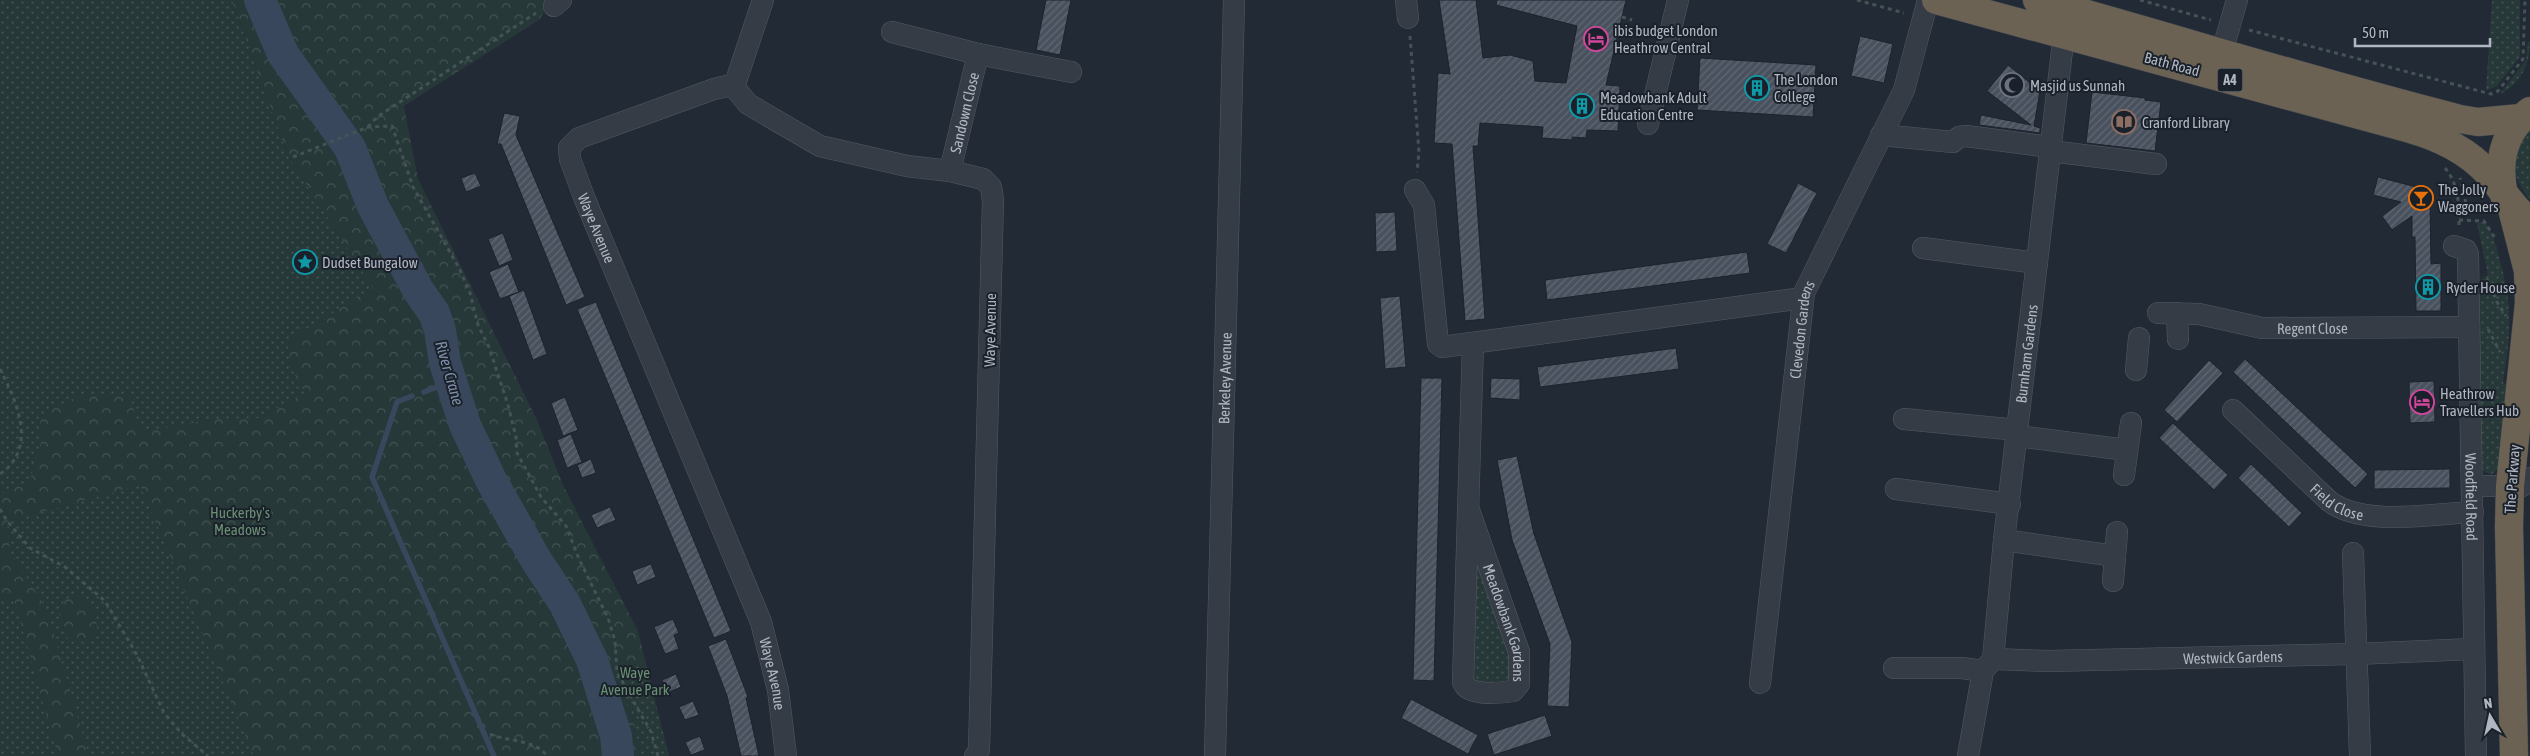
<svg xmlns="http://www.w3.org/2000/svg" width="2530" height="756" viewBox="0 0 2530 756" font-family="'Asap Condensed',sans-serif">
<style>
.grass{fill:url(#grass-dots)}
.forest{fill:url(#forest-crowns)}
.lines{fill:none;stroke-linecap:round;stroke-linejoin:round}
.stream{stroke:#39475c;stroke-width:5.5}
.river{stroke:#39475c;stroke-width:32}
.building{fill:url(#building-hatch);stroke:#1d232c}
.minor-casing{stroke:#535a63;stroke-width:22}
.highway-casing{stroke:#404750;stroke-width:29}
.path{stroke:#445355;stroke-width:3;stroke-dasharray:4 4;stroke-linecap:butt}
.minor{stroke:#363c46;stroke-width:21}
.highway{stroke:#6b6253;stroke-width:28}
.labels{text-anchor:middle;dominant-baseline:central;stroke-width:4;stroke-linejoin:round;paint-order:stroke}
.shield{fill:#1b212a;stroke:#838a94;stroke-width:1}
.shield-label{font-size:14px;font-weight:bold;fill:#b0b7c2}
.poi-label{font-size:15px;fill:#b0b7c2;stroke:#1b212a;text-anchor:start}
.street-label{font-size:15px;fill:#b0b7c2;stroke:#1b212a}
.park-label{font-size:15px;fill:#6a9074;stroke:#1b212a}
.water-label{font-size:16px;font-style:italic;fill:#7c8ea7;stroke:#1b212a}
</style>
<defs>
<pattern id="grass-dots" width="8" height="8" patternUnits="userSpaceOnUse" patternTransform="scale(1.25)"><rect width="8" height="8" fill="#273838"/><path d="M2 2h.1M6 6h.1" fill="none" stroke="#445353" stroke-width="1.8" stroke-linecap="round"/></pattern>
<pattern id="forest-crowns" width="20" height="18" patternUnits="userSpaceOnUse" patternTransform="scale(1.25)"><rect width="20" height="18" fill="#273838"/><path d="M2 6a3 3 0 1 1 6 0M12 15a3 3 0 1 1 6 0" fill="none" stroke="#445353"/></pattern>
<pattern id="building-hatch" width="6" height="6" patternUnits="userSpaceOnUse" patternTransform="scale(1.25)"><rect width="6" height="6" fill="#49515e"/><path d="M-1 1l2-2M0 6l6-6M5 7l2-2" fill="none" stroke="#616873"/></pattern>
</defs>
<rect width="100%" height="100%" fill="#222a35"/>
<path class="grass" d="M0,0H232L288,156L373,287L611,756H0V507L3,493L0,487Z
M2492,0H2520V57L2496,87L2486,90Z
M2528,42H2530C2530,64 2521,84 2500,94L2526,60Z
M2530,126V200C2507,171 2514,156 2530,126Z
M2484,222C2493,231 2496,245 2499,257C2513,305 2511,334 2503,383L2510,385L2501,466L2491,475L2479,468L2476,283L2488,275L2477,223Z
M1481,567L1511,653V682L1473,684L1475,568Z
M646,664L669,756H640L633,717L612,668Z"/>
<path class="forest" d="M232,0H552L539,20L404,106L418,179L537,420L563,485L638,631L646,664L612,668L633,717L640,756H254L140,485L7,522L10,551L47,610L89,756H58L14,599L0,602V487L3,493L30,480L41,443L40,415L78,396L129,394L141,432L215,419L258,418L305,393L292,369L287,341L373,288L288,156Z
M80,596L94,609L98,632L91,642H70C59,624 55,619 65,599Z"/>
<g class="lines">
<path class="stream" d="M424,392L450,382
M412,396L397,402L372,477L494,756"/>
<path class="river" d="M260,0L283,54L350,148L373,206L418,290L434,313L440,330L445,363L465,425L491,480L536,560L565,604L592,660L616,736L618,756"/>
</g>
<path class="building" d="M1046,0H1071L1060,55L1036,50Z
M1439,0H1476L1483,58L1510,55L1533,61L1535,81L1566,83L1577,26L1496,5L1497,0H1626L1606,85L1620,86L1618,131L1587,130L1586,138L1572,137V140L1542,138L1543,127L1480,123L1478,146H1473L1485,319L1465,321L1452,144L1434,143L1438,73L1450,74Z
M1860,36L1893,44L1884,83L1851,76Z
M1700,58L1816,65L1813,117L1697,110Z
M2008,65L2040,91L2034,126L2040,128V133L1979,125L1981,115L2031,125L1987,91Z
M2092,92L2145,98V100L2161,102L2155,151L2086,143Z
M504,113L520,116L516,135L585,297L566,305L501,144H497Z
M475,173L481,186L466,192L461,178Z
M2378,177L2420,188L2430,201L2431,264L2441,263V311H2416L2415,237H2412V216L2392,230L2382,216L2401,202L2373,195Z
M1798,183L1817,193L1786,253L1767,244Z
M1395,212L1397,251L1376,252L1375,213Z
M503,233L513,260L499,266L488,239Z
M1747,252L1750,273L1547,300L1545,280Z
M508,264L519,292L500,299L489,272Z
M524,290L547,354L533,360L509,296Z
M1400,296L1406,367L1385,369L1380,298Z
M596,302L731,631L714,638L577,309Z
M1676,348L1679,369L1540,387L1537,367Z
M2245,359L2368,474L2355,488L2233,372Z
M2209,360L2223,373L2177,422L2164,410Z
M1421,378H1442L1434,681L1413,680Z
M1491,378L1520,379V400L1490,398Z
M2434,381L2435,422L2410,423L2409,382Z
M565,397L578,430L563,436L551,403Z
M2173,423L2228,475L2214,490L2159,438Z
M571,434L582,462L567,468L557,440Z
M1517,456L1534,534L1572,642L1569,707L1547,706L1550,644L1512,540L1497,460Z
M591,459L596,473L582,478L577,465Z
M2251,464L2302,513L2289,527L2238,478Z
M2450,469V488L2374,489V470Z
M610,507L616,520L597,528L591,515Z
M651,564L656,577L637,585L632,571Z
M673,619L679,633L674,635L679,649L665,654L654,627Z
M726,639L748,697L746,698L759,756H741L727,696L708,646Z
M676,674L681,687L667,693L662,680Z
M1411,699L1478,735L1468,754L1401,718Z
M693,701L699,715L685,720L679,707Z
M1545,715L1552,736L1494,755L1487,734Z
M700,736L705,750L691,755L685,742Z"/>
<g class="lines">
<defs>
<g id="minor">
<path id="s1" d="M763,0L734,87L727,86L714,89L579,138L569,148L570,159L584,197L761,622L778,690L786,756"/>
<path d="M1406,0L1408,18"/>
<path d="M554,6L561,0"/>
<path d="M892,32L978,54L1071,72"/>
<path d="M2222,52L2237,0"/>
<path d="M734,87L748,104L820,146L907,166L950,171L983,179L991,187L993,200L979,750L975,756"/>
<path d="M1648,124L1678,0"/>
<path d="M1881,135L1953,142L1959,137L1966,136L2050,147"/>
<path d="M2050,151L2156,164"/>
<path id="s2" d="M950,171L978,54"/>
<path d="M1415,190L1424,205L1438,344L1442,347L1803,298"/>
<path id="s3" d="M2454,246L2466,250L2468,254L2476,756"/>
<path d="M1923,248L2037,263"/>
<path id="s4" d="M2158,313L2199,314L2262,328L2469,327"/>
<path d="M2177,313L2178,339"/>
<path d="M2136,370L2139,338"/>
<path id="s5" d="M2233,410L2329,501C2363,527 2431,514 2473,512"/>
<path d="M1904,419L2018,430"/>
<path d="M2017,436L2127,450"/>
<path d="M2124,475L2131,423"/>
<path d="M2473,486H2522L2530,478"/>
<path d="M1896,489L2010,504"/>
<path id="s6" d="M1469,510L1519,652V684L1513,691C1500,693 1468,697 1463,682L1473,343"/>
<path d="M2004,540L2115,556"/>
<path d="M2353,553L2360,756"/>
<path d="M2113,581L2117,532"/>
<path id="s7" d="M1993,659L2049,661L2356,654L2473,649"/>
<path d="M1894,668H1962L1983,671"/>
<path id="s8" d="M1760,683L1804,293L1904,90L1928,0"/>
<path id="s9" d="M1215,756L1234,0"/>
<path id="s10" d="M1968,756L1983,671L1993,659L2004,540L2064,34"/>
</g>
<path id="highway" d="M1936,0L2396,125C2427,133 2458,144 2482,167C2500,184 2510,206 2530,222
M2037,0C2178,39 2318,83 2460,119L2478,122L2521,118
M2504,195C2497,163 2503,132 2530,111
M2511,205L2528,271L2529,303L2510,486L2509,527L2514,756"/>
</defs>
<use href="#minor" class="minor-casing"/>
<use href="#highway" class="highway-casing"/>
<path class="path" d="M1857,0L1904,13
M2140,0L2211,20
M1622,17L1632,20
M2249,30L2491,94L2498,91L2523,59L2525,0
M1410,36L1419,152L1417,172
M368,127L377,117L536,13
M293,157L368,127L392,126L413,187L459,268L470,293L478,325L489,347L508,405L516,437L517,453L541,497L566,526L579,559L608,618L615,641L617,672L651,732L658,756
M2445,168C2460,186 2459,207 2459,229
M2459,212H2466L2465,196L2460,178
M2459,220L2484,221L2495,238
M2487,279L2497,302L2506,316
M2488,329L2500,352
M0,369C17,402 38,448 0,474
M0,509L7,521L30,548L65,567L105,601L137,655L164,713L182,734L208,756
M490,734C508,742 535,739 547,756"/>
<use href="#minor" class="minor"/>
<use href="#highway" class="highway"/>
</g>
<defs>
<symbol id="hotel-ring" viewBox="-11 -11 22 22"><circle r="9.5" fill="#1b212a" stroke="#d1479c" stroke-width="1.5"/><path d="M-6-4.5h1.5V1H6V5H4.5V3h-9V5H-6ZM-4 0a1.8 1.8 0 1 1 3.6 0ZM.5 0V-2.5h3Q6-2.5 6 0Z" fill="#d1479c"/></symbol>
<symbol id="mosque-ring" viewBox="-11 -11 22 22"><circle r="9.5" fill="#1b212a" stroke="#6b7280" stroke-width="1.5"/><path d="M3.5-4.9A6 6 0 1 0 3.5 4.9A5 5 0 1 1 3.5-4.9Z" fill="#6b7280"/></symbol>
<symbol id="building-ring" viewBox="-11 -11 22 22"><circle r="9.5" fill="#1b212a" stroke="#0f9aa8" stroke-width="1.5"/><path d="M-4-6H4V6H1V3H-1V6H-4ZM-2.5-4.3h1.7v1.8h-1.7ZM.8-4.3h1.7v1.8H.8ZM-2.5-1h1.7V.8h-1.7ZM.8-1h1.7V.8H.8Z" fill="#0f9aa8"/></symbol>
<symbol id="library-ring" viewBox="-11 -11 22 22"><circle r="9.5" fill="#1b212a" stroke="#8d6e63" stroke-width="1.5"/><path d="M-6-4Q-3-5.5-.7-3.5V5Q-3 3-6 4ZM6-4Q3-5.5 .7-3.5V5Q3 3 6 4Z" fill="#8d6e63"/></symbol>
<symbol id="bar-ring" viewBox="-11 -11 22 22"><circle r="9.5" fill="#1b212a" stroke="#e8710a" stroke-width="1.5"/><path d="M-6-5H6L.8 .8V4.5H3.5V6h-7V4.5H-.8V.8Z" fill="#e8710a"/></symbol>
<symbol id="sight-ring" viewBox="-11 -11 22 22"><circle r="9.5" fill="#1b212a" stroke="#0f9aa8" stroke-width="1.5"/><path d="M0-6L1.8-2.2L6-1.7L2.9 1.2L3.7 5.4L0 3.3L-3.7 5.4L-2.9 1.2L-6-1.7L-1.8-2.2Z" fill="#0f9aa8"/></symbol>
</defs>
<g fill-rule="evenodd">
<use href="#hotel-ring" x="1582" y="25" width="28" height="28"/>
<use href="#mosque-ring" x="1998" y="71" width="28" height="28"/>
<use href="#building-ring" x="1743" y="74" width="28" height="28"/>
<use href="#building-ring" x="1568" y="92" width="28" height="28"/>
<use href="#library-ring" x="2110" y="108" width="28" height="28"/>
<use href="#bar-ring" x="2407" y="184" width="28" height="28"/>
<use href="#sight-ring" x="291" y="248" width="28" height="28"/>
<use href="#building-ring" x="2414" y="273" width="28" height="28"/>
<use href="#hotel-ring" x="2408" y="388" width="28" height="28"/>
</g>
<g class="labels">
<rect class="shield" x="2217.5" y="68.5" width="25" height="23" rx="4"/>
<g class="shield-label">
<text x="2230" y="80">A4</text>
</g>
<g class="poi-label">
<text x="1614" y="30">ibis budget London<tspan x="1614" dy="17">Heathrow Central</tspan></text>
<text x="1774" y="79">The London<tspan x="1774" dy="17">College</tspan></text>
<text x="2030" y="85">Masjid us Sunnah</text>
<text x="1600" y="97">Meadowbank Adult<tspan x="1600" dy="17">Education Centre</tspan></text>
<text x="2142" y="122">Cranford Library</text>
<text x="2438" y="189">The Jolly<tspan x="2438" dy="17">Waggoners</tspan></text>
<text x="322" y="262">Dudset Bungalow</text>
<text x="2446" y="287">Ryder House</text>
<text x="2440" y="393">Heathrow<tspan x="2440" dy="17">Travellers Hub</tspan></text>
</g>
<g class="street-label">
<text transform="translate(2172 64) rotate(15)">Bath Road</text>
<text stroke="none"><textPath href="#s2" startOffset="60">Sandown Close</textPath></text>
<text stroke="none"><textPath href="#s1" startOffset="355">Waye Avenue</textPath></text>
<text stroke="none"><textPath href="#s4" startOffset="156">Regent Close</textPath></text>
<text transform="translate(990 330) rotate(-89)">Waye Avenue</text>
<text stroke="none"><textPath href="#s8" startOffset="356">Clevedon Gardens</textPath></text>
<text stroke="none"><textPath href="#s10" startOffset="409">Burnham Gardens</textPath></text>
<text stroke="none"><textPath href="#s9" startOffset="378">Berkeley Avenue</textPath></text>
<text transform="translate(2512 479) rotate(-86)">The Parkway</text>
<text stroke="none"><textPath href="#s3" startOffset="260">Woodfield Road</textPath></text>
<text stroke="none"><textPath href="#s5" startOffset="140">Field Close</textPath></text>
<text stroke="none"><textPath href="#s6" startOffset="119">Meadowbank Gardens</textPath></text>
<text stroke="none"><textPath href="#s7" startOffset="240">Westwick Gardens</textPath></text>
<text stroke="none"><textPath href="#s1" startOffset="835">Waye Avenue</textPath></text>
</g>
<g class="park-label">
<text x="240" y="512">Huckerby's<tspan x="240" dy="17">Meadows</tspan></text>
<text x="635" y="672">Waye<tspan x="635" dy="17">Avenue Park</tspan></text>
</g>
<g class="water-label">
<text transform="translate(450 373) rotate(74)">River Crane</text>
</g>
</g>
<g transform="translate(2490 716) rotate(351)" stroke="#1b212a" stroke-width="4" paint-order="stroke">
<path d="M0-4L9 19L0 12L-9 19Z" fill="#b0b7c2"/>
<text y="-8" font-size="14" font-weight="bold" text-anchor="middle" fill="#b0b7c2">N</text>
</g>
<path d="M2355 38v8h135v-8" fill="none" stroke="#b0b7c2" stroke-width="2.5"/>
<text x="2362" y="38" font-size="15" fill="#b0b7c2" stroke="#1b212a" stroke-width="4" paint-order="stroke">50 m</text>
</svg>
